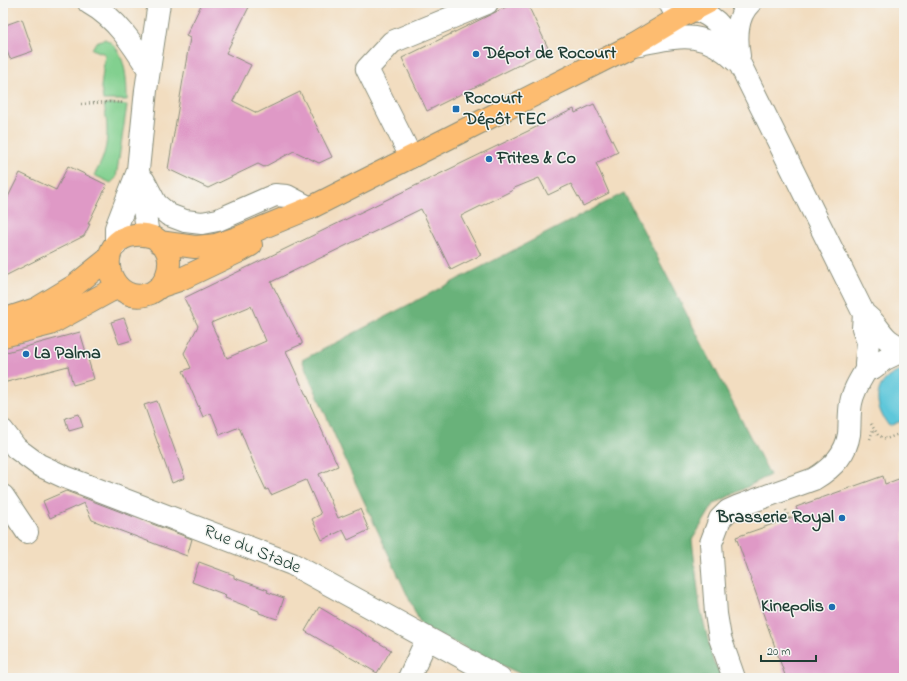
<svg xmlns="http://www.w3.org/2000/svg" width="907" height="681" viewBox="0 0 907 681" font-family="'Indie Flower',sans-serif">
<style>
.green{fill:#82d08f;stroke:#508662}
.forest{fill:#69b27a;stroke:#447857}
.water{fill:#5ec7da;stroke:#3e8287}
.building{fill:#df99c6;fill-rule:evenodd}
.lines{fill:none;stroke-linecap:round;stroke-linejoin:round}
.minor-casing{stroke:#888d7a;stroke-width:24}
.major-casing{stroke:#888d7a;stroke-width:24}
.path{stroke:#888d7a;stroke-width:2.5;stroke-dasharray:1 3;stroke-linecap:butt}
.minor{stroke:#fff;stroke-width:22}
.major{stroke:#fdbc70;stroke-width:22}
.poi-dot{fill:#1f6fb2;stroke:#f6f6f2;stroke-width:1.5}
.labels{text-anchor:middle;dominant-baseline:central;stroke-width:3;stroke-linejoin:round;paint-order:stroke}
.poi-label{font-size:18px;font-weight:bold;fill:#1f3d34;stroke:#f6f6f2;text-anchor:start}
.street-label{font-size:18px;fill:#1f3d34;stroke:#f6f6f2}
</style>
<rect width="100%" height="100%" fill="#f6f6f2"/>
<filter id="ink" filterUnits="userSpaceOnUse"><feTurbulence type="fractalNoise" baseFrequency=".025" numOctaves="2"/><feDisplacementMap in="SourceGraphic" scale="8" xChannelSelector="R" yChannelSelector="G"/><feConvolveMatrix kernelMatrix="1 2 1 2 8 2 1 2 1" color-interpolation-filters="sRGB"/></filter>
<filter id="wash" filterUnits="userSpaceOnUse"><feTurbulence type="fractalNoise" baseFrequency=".012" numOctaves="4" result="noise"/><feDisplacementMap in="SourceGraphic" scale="16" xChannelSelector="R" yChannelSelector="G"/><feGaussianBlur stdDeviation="0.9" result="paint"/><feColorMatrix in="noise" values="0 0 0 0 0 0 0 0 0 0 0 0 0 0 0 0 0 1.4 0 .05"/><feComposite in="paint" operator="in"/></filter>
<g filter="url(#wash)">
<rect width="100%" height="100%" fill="#f2ddc0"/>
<path class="green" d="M105,39C126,49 127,80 127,100H103L101,87L105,54L92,49L96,42Z
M112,104L127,105L116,178L111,183L94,175C109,152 109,131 104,105Z"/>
<path class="forest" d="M624,193L770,475L714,504L692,540L700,607L713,661L724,678H529L422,627L351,473L302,360Z"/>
<path class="water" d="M904,370V420L889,426C871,403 874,378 904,370Z"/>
<g id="blocks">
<path class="building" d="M202,3H251L226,53L251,65L233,101L257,113L300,92L332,157L319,163L294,151L264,167L258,164L208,188L168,169L190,38L186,36Z
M514,3H527L549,50L427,111L402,58Z
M22,19L33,51L10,59L3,41V26Z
M594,104L618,152L596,163L609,193L583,206L571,184L548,195L539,178L512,189L513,190L461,216L481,255L451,270L421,209L271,282L302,342V344L286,351L338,466L319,474L338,518L360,509L369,530L348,540L343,530L322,540L312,519L321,514L306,480L271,495L268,489L266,490L253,462L239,427L220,435L211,413L203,417L183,371L191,368L184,353L198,326L184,298L559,116L574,109L575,113ZM251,306L266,341L227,358L211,323Z
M68,166L107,185L88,224H90L84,236L3,277V207L20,173L56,190Z
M124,318L132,340L119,344L111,322Z
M80,332L94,379L73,385L68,366L3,383V353Z
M157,401L185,478L172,483L144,405Z
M79,414L83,427L69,431L65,418Z
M883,476L885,484L904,477V678H786L736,537L799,515L796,507Z
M66,491L192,539L187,556L92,520L84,503L50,518L43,501Z
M199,562L234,575V578L268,590L267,592L284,598L277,619L259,613V611L225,598L226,595L192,582Z
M319,607L391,650L377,673L305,631Z"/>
</g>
</g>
<g filter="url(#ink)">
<use href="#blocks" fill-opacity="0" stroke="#888d7a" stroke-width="1"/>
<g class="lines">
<defs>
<path id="minor" d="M89,3C116,18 133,44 149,70
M670,3L678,18
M695,9C706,14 714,18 722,28L864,314C882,326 879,340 904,348
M633,45C675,38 701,26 736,61
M739,56C736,39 736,16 750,3
M411,157L367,69L392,42L487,3
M144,181L156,204L169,215L185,221L202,223L218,220L275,195L287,196L310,208
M148,235L138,170L146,90L159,3
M116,245V228L138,171
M864,314L863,328L868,342L866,363V370
M3,431L16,448L39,465L65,477L292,564L500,678
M3,496L27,532
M409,678L427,639
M734,678L720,638L716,614L711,543L720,519L728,511L739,506L814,479C831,469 846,455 849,434C850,424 849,413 851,403C853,391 860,380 866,370L873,368L885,359L904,350"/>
<path id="major" d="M159,242L195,247L216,245L237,238L310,208L633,45L678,18L707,3
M161,286C172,270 174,248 153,237C145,234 137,234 129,236C90,248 113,309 151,293C155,291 158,288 161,286C167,284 173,282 179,280C200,270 221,260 242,250L251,245
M3,320L36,309L74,286L109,258
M3,336L50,324L110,291L119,288"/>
</defs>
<use href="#minor" class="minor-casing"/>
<use href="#major" class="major-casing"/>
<path class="path" d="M81,104L109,102L124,103
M871,424L878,435L886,439L904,432
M870,439L873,430
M786,510L789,518"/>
<use href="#minor" class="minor"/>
<use href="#major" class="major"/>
</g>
</g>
<g class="poi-dot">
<circle cx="476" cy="54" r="4"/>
<rect x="452" y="105" width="8" height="8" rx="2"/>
<circle cx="489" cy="159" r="4"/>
<circle cx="26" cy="354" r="4"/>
<circle cx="842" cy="518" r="4"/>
<circle cx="832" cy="607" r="4"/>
</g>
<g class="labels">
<g class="poi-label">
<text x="484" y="54">Dépot de Rocourt</text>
<text x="464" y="99">Rocourt<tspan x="464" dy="21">Dépôt TEC</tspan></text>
<text x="497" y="159">Frites &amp; Co</text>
<text x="34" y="354">La Palma</text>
<text x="834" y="518" text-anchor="end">Brasserie Royal</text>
<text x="824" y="607" text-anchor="end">Kinepolis</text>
</g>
<g class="street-label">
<text transform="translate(252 550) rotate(22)">Rue du Stade</text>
</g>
</g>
<rect width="907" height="681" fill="none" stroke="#f6f6f2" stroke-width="16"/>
<path d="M761 655v6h55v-6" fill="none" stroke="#1f3d34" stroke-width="2"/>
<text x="767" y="655" font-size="12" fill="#1f3d34" stroke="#f6f6f2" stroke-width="3" paint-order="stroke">20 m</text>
</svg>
